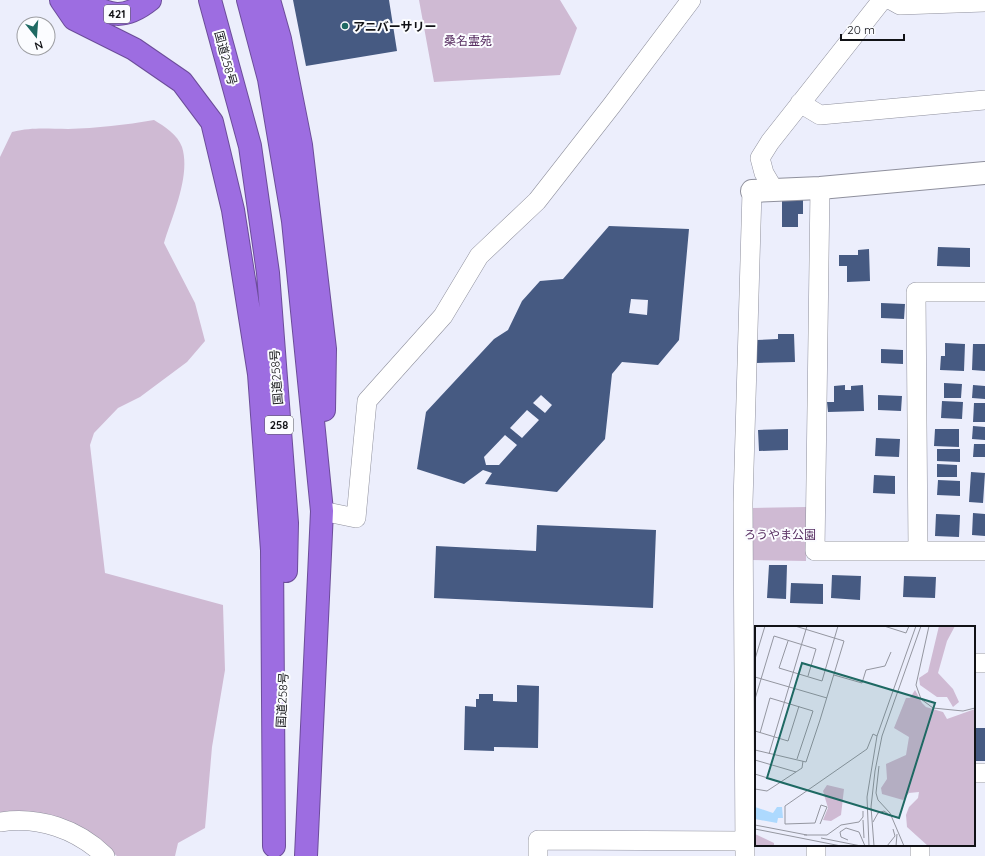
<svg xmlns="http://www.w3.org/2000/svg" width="985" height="856" viewBox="0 0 985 856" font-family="Quicksand,'Noto Sans JP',sans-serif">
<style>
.green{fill:#cfbad3}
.building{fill:#465a82;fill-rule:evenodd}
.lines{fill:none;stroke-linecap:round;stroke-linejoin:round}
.street-casing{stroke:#8f909d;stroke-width:20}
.secondary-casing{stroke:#8f909d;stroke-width:24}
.highway-casing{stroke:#6c4d9a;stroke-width:24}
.street{stroke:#fff;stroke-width:19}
.secondary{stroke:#fff;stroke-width:22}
.highway{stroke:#9d6de1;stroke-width:22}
.poi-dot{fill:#1e6963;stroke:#fbfcff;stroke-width:1.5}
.labels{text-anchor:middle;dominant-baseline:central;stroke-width:4;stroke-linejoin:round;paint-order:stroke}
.shield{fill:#fbfcff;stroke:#57585c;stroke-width:1}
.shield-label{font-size:11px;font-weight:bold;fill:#111216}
.poi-label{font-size:12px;font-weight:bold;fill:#111216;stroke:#fbfcff;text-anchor:start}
.park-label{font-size:12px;fill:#552b5f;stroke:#fbfcff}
.street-label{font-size:12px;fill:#111216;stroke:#fbfcff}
.inset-road{fill:none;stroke:#9496a0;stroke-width:1}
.view{fill:#1e6963;fill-opacity:0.15;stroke:#1e6963;stroke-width:2}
.inset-edge{fill:none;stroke:#111216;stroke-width:2}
</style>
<rect width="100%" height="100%" fill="#eceefc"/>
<path class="green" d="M419,0H560L577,28L560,75L434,82Z
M154,120C164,126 178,135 182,147C191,176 172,216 164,243L195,303L205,341L187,362L140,397L118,408L94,433L90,445L105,573L223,605L225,670L212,747L205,828L178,843L175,856H117L88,833L49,815H0V157L12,132C34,127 46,129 68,129C97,128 125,125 154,120Z
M807,507L806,561L752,560V508Z"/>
<path class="building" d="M293,0H389L397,51L306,66Z
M782,200H803V214H798V227H782Z
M609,226L689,229L679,340L658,365L622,362L612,374L605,439L557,492L485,484L492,473L483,470L464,484L417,469L426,412L494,339L508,330L522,301L540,281L563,279ZM631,299L648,300L647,315L629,313ZM541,395L552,405L545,413L533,403ZM527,410L539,420L522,438L510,428ZM505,435L517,445L499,465H486L484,457Z
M938,247L970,248V267L937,266Z
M869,249L870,281L847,282V266H839V255H858V250Z
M881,303L905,304L904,319L881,318Z
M778,334H794L795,362L756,363V340L778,339Z
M945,343L965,344L964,371L940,370L941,356H945Z
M973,344H985V371L972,370Z
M881,349L903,350V364L881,363Z
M944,383L962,384L961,398H944Z
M845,385V390H851V386L863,385L864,411L828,412L827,402H834V386Z
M973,385L985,386V399L972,398Z
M878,395L902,396L901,411L878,410Z
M942,401L963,402L962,419L941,418Z
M974,403H985V422H973Z
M973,426L985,427V440L972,439Z
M788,429V450L759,451L758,430Z
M935,429H959V447L934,446Z
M876,438L900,439L899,457L875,456Z
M974,444H985V457H973Z
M937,449H960V462L937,461Z
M937,464L957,465V477H937Z
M971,472L985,473L983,503L969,502Z
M874,475L895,476V494L873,493Z
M938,480L960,481V496L937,495Z
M973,513L985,514V536L972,535Z
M936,514L960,515L959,537L935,536Z
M537,525L656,530L653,608L434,598L436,546L536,551Z
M769,565H787L786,599L767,598Z
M832,575L861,576L860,600L831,598Z
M904,576L936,577L935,598L903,597Z
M791,583L823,584V604L790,603Z
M517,685L539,686L538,748L494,747V751L464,750L465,706L476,707V699H479V694H493V701L517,702Z
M974,728H985V761H974Z"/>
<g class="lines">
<defs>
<path id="street" d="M891,0L900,5L985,2
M800,103L820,115L985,100
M820,188L815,551H985
M774,190L764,173L760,158L770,142L882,0
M322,511L356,518L367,401L443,316L479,256L537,201L612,105L691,0
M918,551L916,292H985
M974,663H985
M974,773H985
M0,822C39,816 77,829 105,856
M816,845V856
M920,845V856
M538,856V840L744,841
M745,856L743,503L752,191"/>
<path id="secondary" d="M752,191L820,188L985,173"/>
<path id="highway" d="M61,0L74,19L134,49L182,82L212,122L233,210L259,374L272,550L274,846
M83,0C109,17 125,20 150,0
M210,0L250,146L268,273L287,523L286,571
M248,0L269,79L293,221L322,511L306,856
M269,0L280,39L301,145L325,349L324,410"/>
</defs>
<use href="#street" class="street-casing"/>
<use href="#secondary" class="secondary-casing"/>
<use href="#highway" class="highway-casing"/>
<use href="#street" class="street"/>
<use href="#secondary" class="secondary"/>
<use href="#highway" class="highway"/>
</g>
<circle class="poi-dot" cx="345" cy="26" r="4"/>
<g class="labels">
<g class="shield">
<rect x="104" y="5" width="26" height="18" rx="3"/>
<rect x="265" y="416" width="28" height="18" rx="3"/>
</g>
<g class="shield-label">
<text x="117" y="14">421</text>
<text x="279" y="425">258</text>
</g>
<g class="poi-label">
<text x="353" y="26">アニバーサリー</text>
</g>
<g class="park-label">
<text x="468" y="40">桑名霊苑</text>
<text x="780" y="534">ろうやま公園</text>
</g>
<g class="street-label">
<text transform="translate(226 58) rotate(75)">国道258号</text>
<text transform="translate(276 377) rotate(-94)">国道258号</text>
<text transform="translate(282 700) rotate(-87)">国道258号</text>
</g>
</g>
<g transform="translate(755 626)">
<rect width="220" height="220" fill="#eceefc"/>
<path d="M184,0H200L192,15L183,47L198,63L204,76L198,81L192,71H182L165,59L164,52L173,46ZM160,64L167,77L171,81L188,86L192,93L220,83V220H173L152,201L151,189L154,181L163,172L164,166L154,167L148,174L127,168L126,162L132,153L131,138L151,129L154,111L139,102L151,72H155ZM72,159L89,163L86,189L76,195L68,194L73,182L68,165ZM0,208L19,217V220H0Z" fill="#cfbad3"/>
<path d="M0,181L18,187L22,181H27L28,192H23L22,197L0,193Z" fill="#add9fe"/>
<path class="inset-road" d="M129,0L151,7L154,0M174,0L161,59L166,73L178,82L208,85L220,82M33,15L24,42L67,55L83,0M0,33L10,0M79,49L107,57L111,44L130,40L136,26M0,51L72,72M0,73L19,10L61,23L53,50M0,105L33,115L44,80M5,107L15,72L58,85L42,133M0,124L51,136L65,94L89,15L40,0M14,128L52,0M0,134L41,146M124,140L121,167L123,174L135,187L149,220M0,148L25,156M0,163L12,165L47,142L48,135M108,194L109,212M118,196L123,187L129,185L133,188M65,198L72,181L66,179L60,197L30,198V180L112,123L118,108L122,110M0,199L52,209M0,203L86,220M49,209H72L86,199L104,196L108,191V185M66,212L106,220M93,214L86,211L85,206L91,202L104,206L110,220M114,220L112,171L122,110L161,0M119,220L116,181L120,145L127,110L166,0M132,220L140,210L138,203M141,220L142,208"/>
<path class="view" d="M47,37L180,77L144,192L12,152Z"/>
<rect width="220" height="220" class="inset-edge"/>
</g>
<g transform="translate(36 36) rotate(163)"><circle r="19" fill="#fbfcff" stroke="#9d9ea2"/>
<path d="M0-3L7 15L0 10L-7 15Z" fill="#1e6963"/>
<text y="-6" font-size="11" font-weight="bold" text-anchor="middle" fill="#111216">N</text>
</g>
<path d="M841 34v6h63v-6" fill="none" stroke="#111216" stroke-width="2"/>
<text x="847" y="34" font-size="12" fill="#111216" stroke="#fbfcff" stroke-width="3" paint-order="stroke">20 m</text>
</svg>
